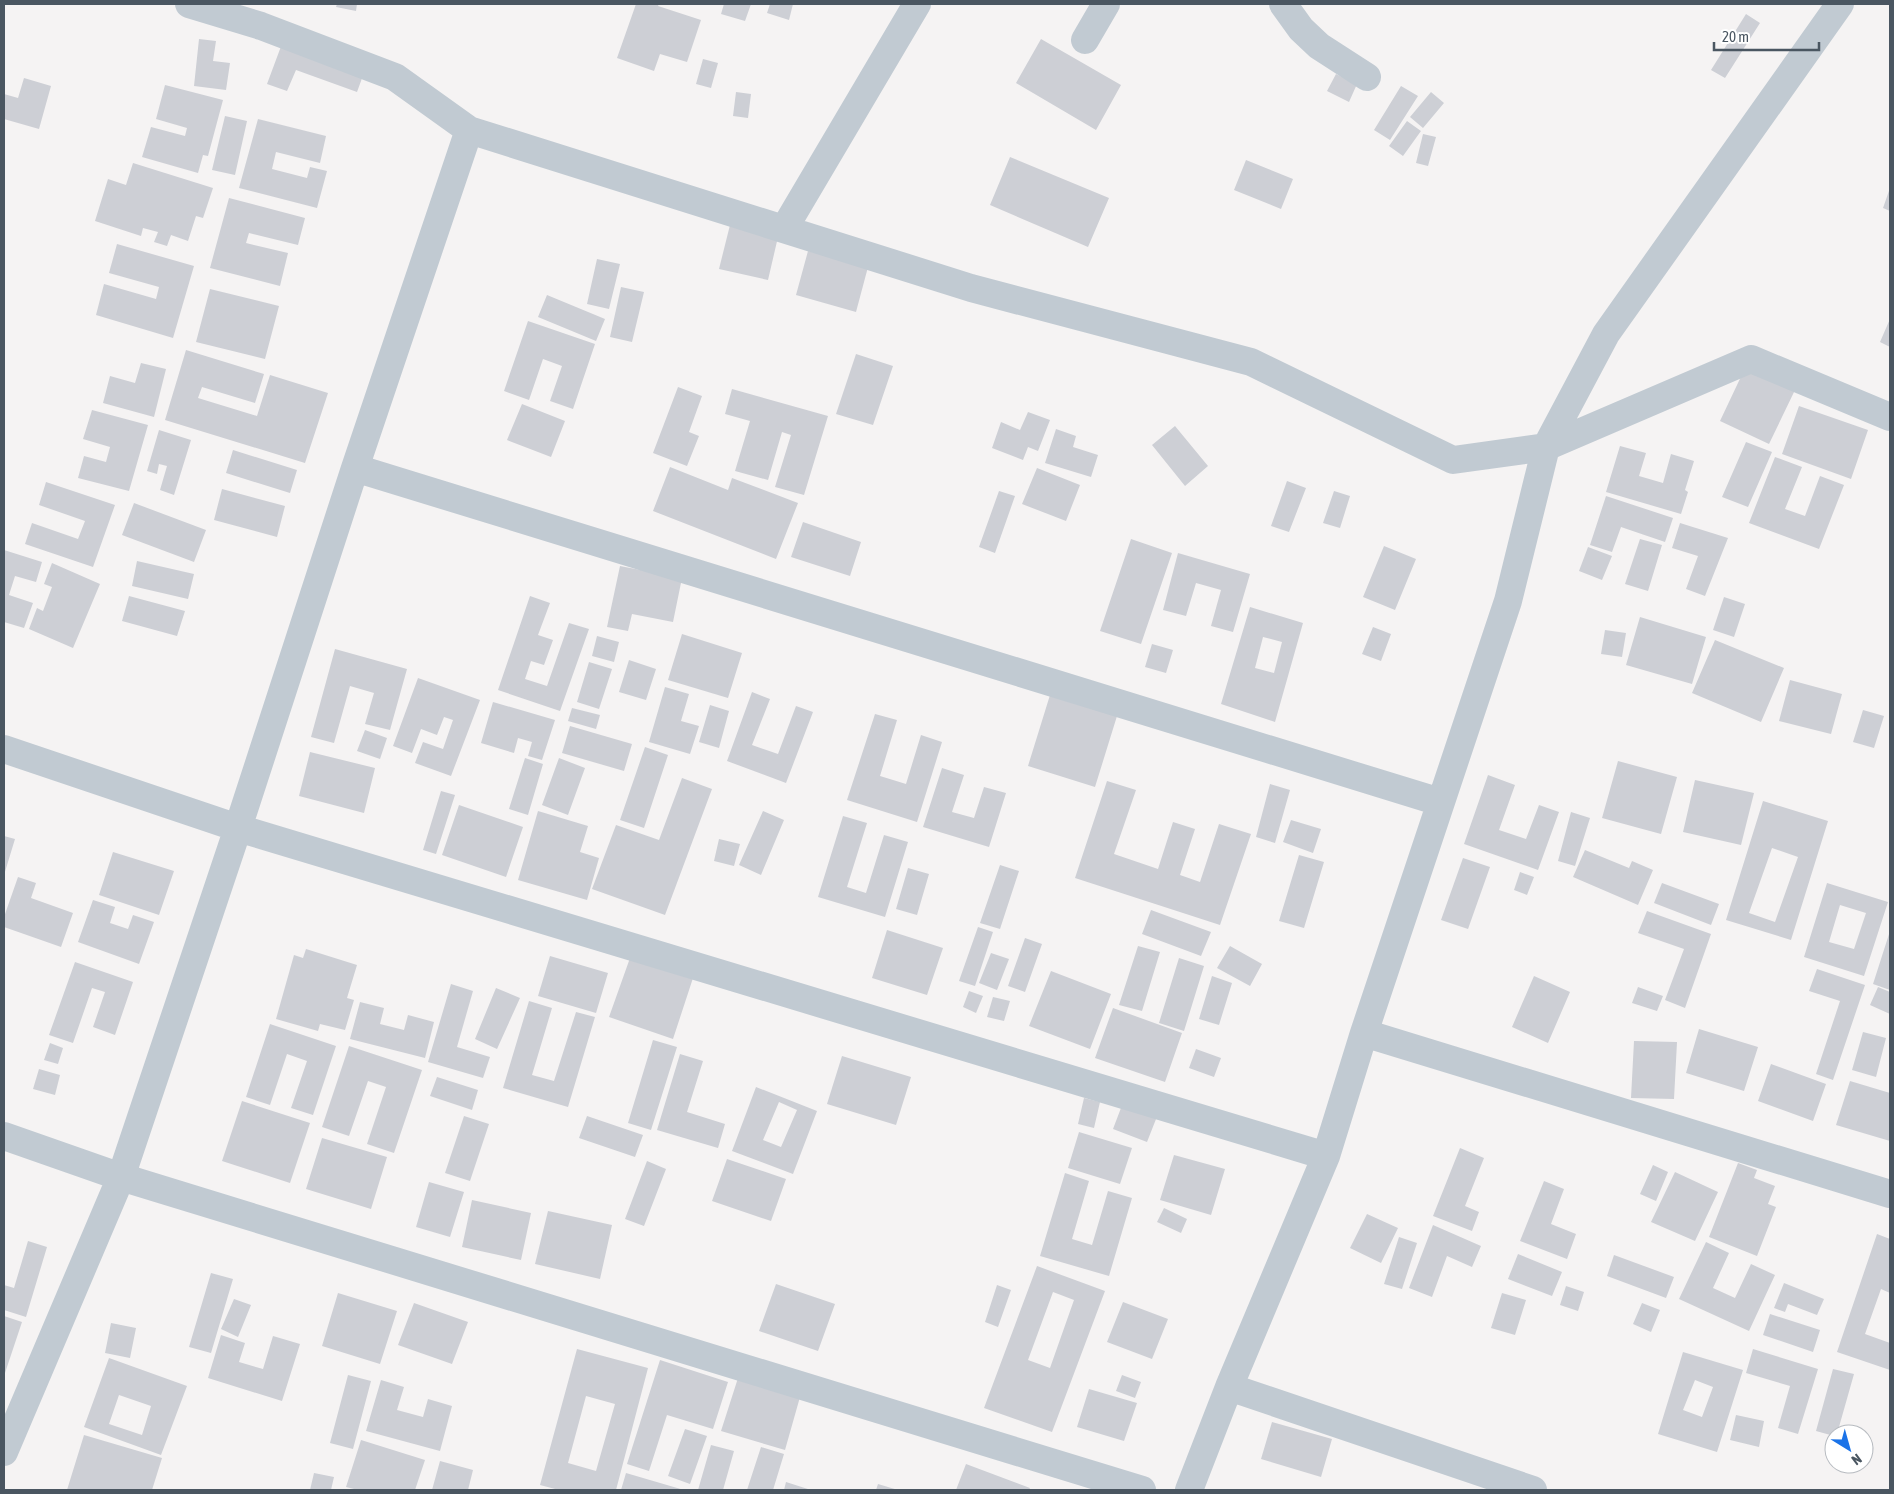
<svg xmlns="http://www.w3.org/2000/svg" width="1894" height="1494" viewBox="0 0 1894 1494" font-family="'Asap Condensed',sans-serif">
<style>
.building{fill:#cdcfd5;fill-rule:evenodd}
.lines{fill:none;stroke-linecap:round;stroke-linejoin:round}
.minor{stroke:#c1cad2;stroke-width:28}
</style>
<rect width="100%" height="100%" fill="#f5f3f3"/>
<path class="building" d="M337,4H357L356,11L336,7Z
M636,4H659L658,6L701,20L687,62L660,54L654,71L617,58Z
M724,4H751L745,21L721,14Z
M770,4H793L789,20L767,13Z
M1746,14L1760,23L1725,78L1711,70Z
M199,39L216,41L213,61L230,63L226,90L194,86Z
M1041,39L1121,85L1096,130L1016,83Z
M283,41L365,70L357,92L296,70L287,91L267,84Z
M703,59L718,63L711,88L696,84Z
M1336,74L1357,84L1349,102L1327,91Z
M24,78L51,86L39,129L4,119V94L18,98Z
M165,85L223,100L208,156L203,155L198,173L142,157L151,127L185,136L187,128L156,119Z
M1401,86L1418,96L1390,140L1374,130Z
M736,92L751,94L748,118L733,116Z
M1431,92L1444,103L1423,128L1410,117Z
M225,116L247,121L235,175L212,170Z
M258,119L326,136L320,163L276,152L272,169L307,178L310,167L327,171L317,208L239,188Z
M1407,121L1421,131L1403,156L1389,146Z
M1423,134L1436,137L1428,166L1416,163Z
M1010,157L1109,198L1088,247L990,205Z
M1246,160L1293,179L1281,209L1234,190Z
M133,163L213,188L203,218L196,216L188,241L171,235L167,246L154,242L158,232L143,228L141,236L95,221L108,179L126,185Z
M1890,188V211L1883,208Z
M229,198L305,218L298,245L249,233L246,243L288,253L280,286L210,268Z
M730,225L778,237L768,280L719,269Z
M117,244L194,266L173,338L96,315L104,284L156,299L159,287L109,273Z
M808,251L868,267L856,312L796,295Z
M597,259L620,264L609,309L587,304Z
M621,287L644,292L632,342L610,337Z
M210,289L279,306L265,359L196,342Z
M547,295L605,319L596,341L538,317Z
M1890,319V347L1880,342Z
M528,321L595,344L573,409L550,401L562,366L543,359L529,400L504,391Z
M186,350L264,374L255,403L202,387L198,398L257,416L270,375L328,393L305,463L165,420Z
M856,354L893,366L873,425L836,414Z
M141,363L166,369L154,417L103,403L110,376L135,383Z
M1746,366L1795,390L1769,444L1720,421Z
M678,387L702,396L689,432L699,436L687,466L653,453Z
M732,389L828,416L804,495L775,487L791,435L782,432L768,480L735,471L750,421L725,414Z
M522,404L565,421L551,457L507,440Z
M1799,406L1868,430L1851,479L1782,454Z
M92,410L148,425L129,491L78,478L84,456L106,462L110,447L83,439Z
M1028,412L1050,420L1038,451L1028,447L1023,460L992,448L1001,422L1020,430Z
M1175,426L1208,466L1185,486L1152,445Z
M1056,429L1076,436L1073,447L1098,455L1091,477L1045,463Z
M159,430L191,440L174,495L160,490L167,466L159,464L157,474L147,471Z
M1746,442L1772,452L1748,507L1722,497Z
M1620,446L1646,453L1639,476L1663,483L1671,454L1694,461L1685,490L1688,492L1681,514L1606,492Z
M233,450L297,470L290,493L226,473Z
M1775,457L1802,467L1785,509L1805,516L1820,476L1844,485L1819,549L1749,523Z
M670,467L728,490L732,478L798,503L776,559L653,511Z
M1037,468L1080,485L1066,521L1022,504Z
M1287,481L1306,488L1289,532L1271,526Z
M46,482L115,505L93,567L25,544L32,523L78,539L85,521L39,505Z
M222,489L285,506L277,537L214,520Z
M999,491L1015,496L995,553L979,547Z
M1334,491L1350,496L1340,528L1323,523Z
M1606,496L1673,518L1665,542L1621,527L1612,552L1590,545Z
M134,503L206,530L194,562L122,535Z
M803,522L861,542L850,576L791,557Z
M1680,523L1728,538L1705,596L1686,589L1698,556L1672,548Z
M1131,539L1172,553L1141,644L1100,631Z
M1640,539L1662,545L1648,591L1625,584Z
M1384,546L1416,559L1395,610L1363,597Z
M1588,547L1612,556L1602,580L1579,571Z
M4,550L42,562L36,582L15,576L9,595L33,603L24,628L4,622Z
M1178,553L1250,574L1233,632L1211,626L1221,590L1196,583L1186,616L1163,610Z
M137,561L194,574L188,599L132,586Z
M52,563L100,584L73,648L29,629L37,608L43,611L52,587L44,584Z
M620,566L682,578L673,622L632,614L628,631L607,627Z
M129,596L185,611L177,636L122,621Z
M530,596L550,603L538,635L553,640L544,665L531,661L525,679L547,686L569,623L589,629L560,711L498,690Z
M1724,597L1745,604L1734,637L1713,630Z
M1250,607L1303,623L1275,722L1221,704ZM1263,637L1282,642L1274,673L1255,668Z
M1640,617L1706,637L1692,684L1626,665Z
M1373,627L1391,634L1381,661L1362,654Z
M1605,630L1626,633L1622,657L1601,654Z
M682,634L742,653L728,698L668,680Z
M597,636L619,642L614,662L592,656Z
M1715,640L1784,668L1761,722L1692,693Z
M1152,644L1173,650L1166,673L1145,667Z
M335,649L407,669L390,730L365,724L374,693L350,686L334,743L311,737Z
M629,660L656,669L646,700L619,692Z
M589,662L612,669L599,709L577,702Z
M418,678L480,700L451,776L415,763L423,742L443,749L453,720L444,717L437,735L421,729L412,753L393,746Z
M1790,680L1842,694L1831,734L1779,721Z
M665,687L689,694L681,721L699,726L690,754L649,742Z
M752,692L770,699L752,745L778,754L796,706L813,712L786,783L727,761Z
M1050,695L1117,716L1095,787L1028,766Z
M493,702L555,720L542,760L528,756L532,742L518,738L514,753L481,743Z
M710,705L729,711L719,748L699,742Z
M572,708L600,715L596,729L568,721Z
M1863,710L1884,716L1874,748L1853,742Z
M875,714L897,720L880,776L906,784L921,735L942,742L917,822L847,800Z
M570,726L632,744L624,771L562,753Z
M365,730L387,738L380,759L357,751Z
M645,747L668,755L644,828L620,820Z
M310,752L375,768L364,813L299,796Z
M525,758L543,764L528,815L509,809Z
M559,758L585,768L568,815L542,805Z
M1618,761L1677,777L1661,834L1602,818Z
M942,768L964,775L952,812L974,818L984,787L1006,793L989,847L923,827Z
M1488,775L1515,785L1499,830L1526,839L1539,805L1559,812L1538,870L1464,844Z
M682,778L712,789L665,915L592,889L616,825L659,840Z
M1695,780L1754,793L1741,845L1683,832Z
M1107,781L1136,790L1114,854L1158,869L1173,822L1195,829L1180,875L1200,882L1219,824L1251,834L1220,925L1075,878Z
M1270,784L1290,790L1275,843L1256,837Z
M441,791L455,795L436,854L423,850Z
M1763,801L1828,821L1791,940L1726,920ZM1772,848L1798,857L1775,922L1749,913Z
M459,805L523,827L506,877L442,855Z
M538,811L588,826L580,852L599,858L587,900L518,880Z
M763,811L784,820L761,875L739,865Z
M1571,812L1590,818L1575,866L1558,861Z
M843,816L867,823L847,887L866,893L884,835L908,842L885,917L818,897Z
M1291,820L1321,829L1313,853L1283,842Z
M4,836L15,839L4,875Z
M719,839L740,844L734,866L714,861Z
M1585,850L1629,868L1632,861L1653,870L1638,905L1573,877Z
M113,852L174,871L159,915L99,895Z
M1299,855L1324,862L1304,928L1279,921Z
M1463,858L1490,867L1468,929L1441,920Z
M1000,865L1019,871L1000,929L980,923Z
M908,868L929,874L917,915L896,909Z
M1520,872L1534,877L1527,895L1514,890Z
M18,877L36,883L31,898L73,913L61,947L4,927V917Z
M1662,883L1719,904L1711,925L1654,903Z
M1827,883L1888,902L1864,976L1804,957ZM1840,905L1866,913L1854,949L1829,942Z
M93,900L115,907L110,923L128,929L133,915L154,922L139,964L78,942Z
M1151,910L1211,932L1201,956L1142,934Z
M1647,911L1711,934L1685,1008L1665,1000L1684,949L1638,933Z
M978,927L993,932L975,986L959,981Z
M887,930L943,948L927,995L872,978Z
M1890,931V990L1873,984Z
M1025,938L1042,944L1025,992L1008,986Z
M1138,946L1160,952L1142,1011L1119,1005Z
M1230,946L1262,964L1250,986L1217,968Z
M306,949L357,965L347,998L354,1000L345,1030L320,1024L318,1031L276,1019L294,955L303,958Z
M991,953L1009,959L997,990L979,983Z
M550,956L608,973L596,1013L538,996Z
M630,958L693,978L673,1039L609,1017Z
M1179,958L1204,966L1184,1031L1159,1023Z
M75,962L133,982L115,1035L93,1027L105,992L92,988L73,1043L49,1035Z
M1817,969L1865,985L1833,1080L1816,1074L1840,1001L1809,991Z
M1051,971L1111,994L1090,1049L1029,1026Z
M1212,976L1232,983L1219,1025L1199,1019Z
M1534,976L1570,992L1548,1043L1512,1027Z
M451,984L473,991L457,1047L490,1057L483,1078L428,1062Z
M1638,987L1663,996L1657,1011L1632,1003Z
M1878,987L1890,992V1014L1870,1005Z
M496,988L520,998L497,1049L475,1039Z
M969,991L983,996L976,1013L963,1007Z
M993,997L1010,1001L1004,1021L987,1017Z
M529,1001L552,1008L532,1075L554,1081L576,1012L595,1017L568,1107L503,1088Z
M360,1002L384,1008L380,1024L404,1030L408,1015L434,1022L425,1058L350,1039Z
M1113,1008L1182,1033L1165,1082L1095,1058Z
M270,1024L336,1046L313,1115L291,1108L307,1061L287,1054L270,1105L246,1097Z
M1699,1029L1758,1047L1744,1091L1686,1073Z
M1863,1032L1886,1038L1876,1077L1852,1070Z
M653,1040L677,1047L651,1130L628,1123Z
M1634,1041L1677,1042L1674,1099L1631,1098Z
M50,1043L63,1048L58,1064L44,1060Z
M349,1046L422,1070L394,1153L367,1144L386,1087L368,1081L349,1136L322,1127Z
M1196,1049L1221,1058L1214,1077L1189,1068Z
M680,1054L703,1061L687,1112L725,1124L718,1148L657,1130Z
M842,1056L911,1077L896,1125L827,1104Z
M1771,1064L1826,1084L1813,1121L1758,1101Z
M39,1069L60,1075L55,1095L33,1089Z
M437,1077L478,1090L472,1110L430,1096Z
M1850,1081L1890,1093V1141L1836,1125Z
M756,1087L817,1111L793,1174L732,1151ZM779,1102L797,1110L781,1147L763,1140Z
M1084,1098L1100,1102L1094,1128L1078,1124Z
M1124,1100L1158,1114L1147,1142L1113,1129Z
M242,1101L310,1123L290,1183L222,1161Z
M464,1116L489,1124L470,1181L445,1173Z
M587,1116L643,1135L635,1157L579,1138Z
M1079,1132L1132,1148L1120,1184L1068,1168Z
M322,1138L387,1157L371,1209L306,1189Z
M1460,1148L1484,1158L1465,1206L1479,1212L1472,1231L1433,1216Z
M1174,1155L1225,1169L1211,1215L1160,1200Z
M727,1159L786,1179L771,1221L712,1201Z
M647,1161L666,1169L644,1226L625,1219Z
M1738,1163L1757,1170L1754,1178L1775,1186L1768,1204L1776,1207L1757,1256L1709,1237Z
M1653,1165L1668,1172L1656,1201L1640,1194Z
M1675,1172L1718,1192L1695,1241L1651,1222Z
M1065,1173L1089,1181L1072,1239L1092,1245L1108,1191L1132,1198L1109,1276L1040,1256Z
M1544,1181L1564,1189L1551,1224L1576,1234L1567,1259L1520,1241Z
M429,1182L464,1192L450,1237L416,1227Z
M472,1200L531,1213L521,1260L462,1247Z
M1164,1208L1187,1219L1181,1233L1157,1222Z
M548,1211L612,1225L600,1279L535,1264Z
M1367,1214L1398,1228L1381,1263L1350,1248Z
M1433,1225L1481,1246L1472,1267L1447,1256L1432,1297L1409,1288Z
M1877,1234L1890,1239V1293L1881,1289L1865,1334L1890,1343V1370L1837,1352Z
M1399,1237L1417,1243L1402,1289L1384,1284Z
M28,1241L47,1247L26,1317L4,1310V1285L14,1288Z
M1706,1242L1729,1253L1713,1288L1735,1298L1751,1264L1775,1275L1749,1331L1679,1299Z
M1518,1254L1562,1272L1552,1296L1508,1279Z
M1614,1255L1674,1277L1666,1298L1607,1276Z
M1037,1266L1105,1291L1052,1432L984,1408ZM1053,1292L1074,1300L1050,1368L1028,1360Z
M211,1273L233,1279L211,1353L189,1347Z
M1784,1283L1824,1299L1817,1315L1788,1304L1785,1312L1774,1308Z
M776,1284L835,1304L818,1351L759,1331Z
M997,1285L1011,1290L998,1327L985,1322Z
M1566,1286L1584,1292L1578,1311L1560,1305Z
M338,1293L397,1311L380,1364L322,1346Z
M1502,1293L1526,1300L1515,1335L1491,1328Z
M234,1299L251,1305L238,1337L221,1329Z
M1123,1302L1168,1319L1152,1359L1107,1342Z
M414,1303L468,1322L452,1364L398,1345Z
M1642,1303L1660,1310L1651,1332L1633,1324Z
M1770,1314L1820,1330L1813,1352L1763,1335Z
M4,1316L22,1322L4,1376Z
M111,1323L136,1328L130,1358L105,1353Z
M221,1335L245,1343L239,1362L263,1369L273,1336L300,1344L282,1401L208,1378Z
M577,1349L648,1368L616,1490H559L540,1485ZM586,1396L615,1404L596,1471L568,1463Z
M1753,1349L1818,1369L1798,1434L1778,1428L1790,1386L1746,1373Z
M1683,1352L1743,1370L1717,1452L1658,1434ZM1695,1380L1713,1387L1702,1417L1683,1410Z
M109,1358L187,1386L161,1455L84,1427ZM119,1395L151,1406L142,1435L109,1424Z
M660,1360L728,1382L713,1429L667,1415L649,1471L627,1464Z
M1833,1369L1854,1374L1837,1434H1834V1436L1816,1431Z
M348,1375L371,1381L353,1449L330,1443Z
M1122,1375L1141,1382L1135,1398L1116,1391Z
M738,1378L800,1397L785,1450L721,1431Z
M381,1380L404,1387L397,1410L423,1417L428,1399L452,1406L440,1451L366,1431Z
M1089,1389L1137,1403L1124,1441L1077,1427Z
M1736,1415L1764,1421L1759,1447L1730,1440Z
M1272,1422L1332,1439L1321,1477L1261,1459Z
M685,1429L707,1436L690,1484L668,1476Z
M84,1435L162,1458L152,1490H67Z
M361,1440L425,1460L415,1490H358L346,1487Z
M711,1445L734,1451L723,1490H698Z
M761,1447L784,1454L773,1490H747Z
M440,1461L473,1470L468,1490H432Z
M966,1464L1030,1488L1029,1490H956Z
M314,1473L334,1477L331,1490H310Z
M626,1473L684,1490H621Z
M786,1482L811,1490H784Z
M878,1484L898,1490H876Z"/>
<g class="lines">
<path class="minor" d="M189,4L261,26L395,77L469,130L971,288L1251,362L1453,460L1546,447L1751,359L1890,417
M1283,4L1301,29L1319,46L1367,77
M1085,40L1106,4
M784,229L917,4
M355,468L1440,802
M4,749L238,828L1326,1156
M1364,1033L1890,1194
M4,1136L121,1177L1142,1490
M1229,1387L1533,1490
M4,1452L121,1177L238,828L355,468L469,130
M1189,1490L1229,1387L1326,1156L1364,1033L1508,601L1546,447L1606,334L1840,4"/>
</g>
<rect width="1894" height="1494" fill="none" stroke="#4a5661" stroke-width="10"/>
<g transform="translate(1849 1449) rotate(143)"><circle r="24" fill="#ffffff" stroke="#b7bbc0"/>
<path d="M0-4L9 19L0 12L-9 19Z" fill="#1a73e8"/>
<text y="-8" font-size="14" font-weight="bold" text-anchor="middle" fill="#4a5661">N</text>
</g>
<path d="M1714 42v8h105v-8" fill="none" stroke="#4a5661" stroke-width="2.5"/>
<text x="1722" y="42" font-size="15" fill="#4a5661" stroke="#ffffff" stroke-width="4" paint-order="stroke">20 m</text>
</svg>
